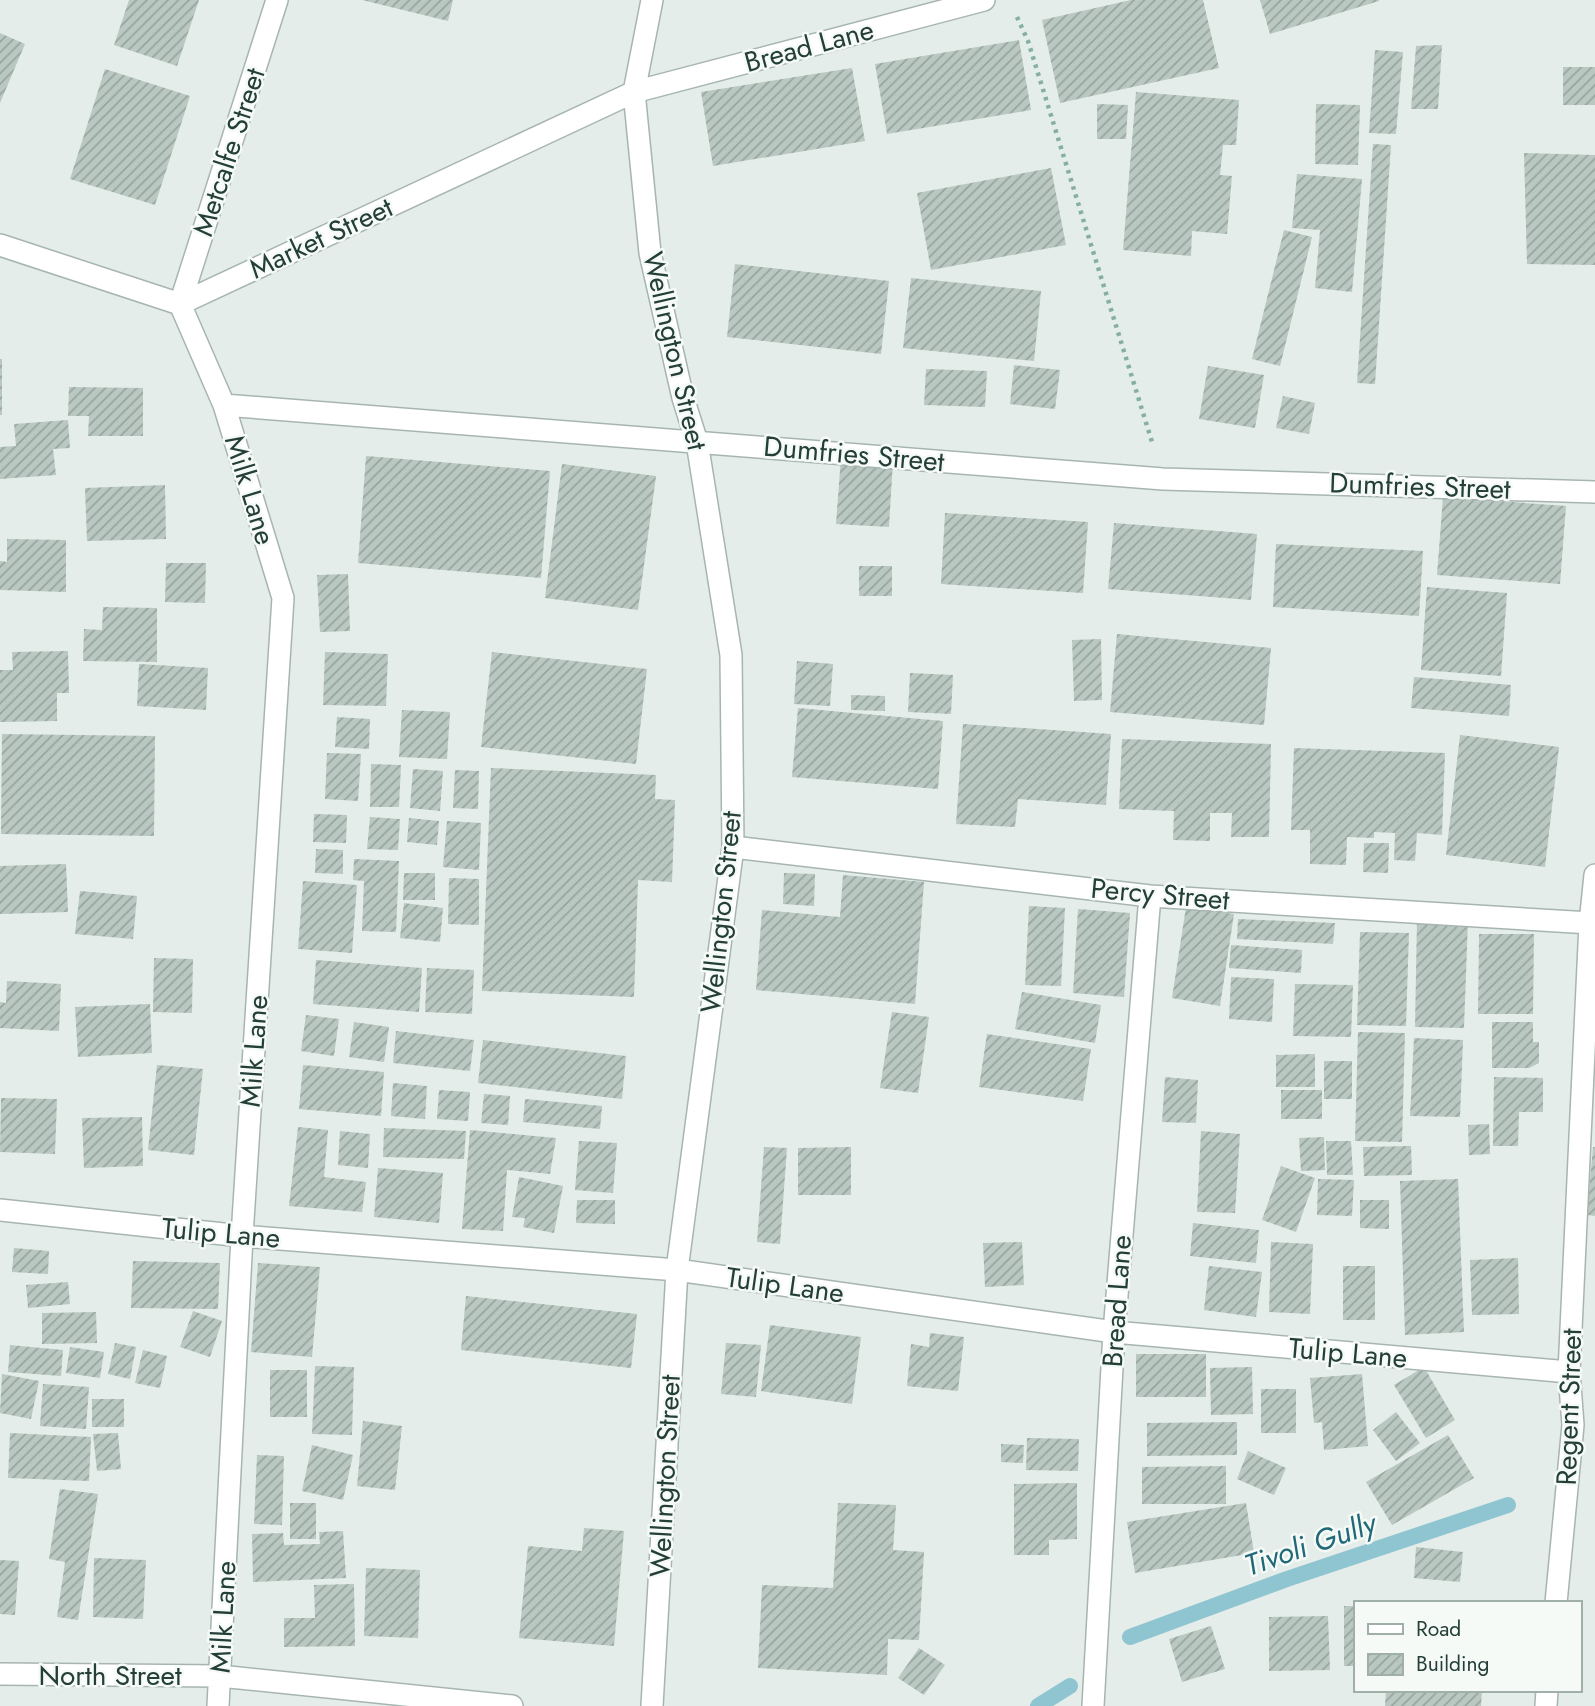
<svg xmlns="http://www.w3.org/2000/svg" width="1595" height="1706" viewBox="0 0 1595 1706" font-family="Jost,sans-serif">
<style>
.lines{fill:none;stroke-linecap:round;stroke-linejoin:round}
.stream{stroke:#8fc5d0;stroke-width:16}
.building{fill:url(#building-hatch)}
.minor-casing{stroke:#a7b5b0;stroke-width:24}
.path{stroke:#86afa3;stroke-width:4.5;stroke-dasharray:3.5 5;stroke-linecap:butt}
.minor{stroke:#fff;stroke-width:21}
.labels{text-anchor:middle;dominant-baseline:central;stroke-width:5;stroke-linejoin:round;paint-order:stroke}
.street-label{font-size:28px;fill:#243e38;stroke:#f5faf7}
.water-label{font-size:30px;font-style:italic;fill:#206978;stroke:#f5faf7}
</style>
<defs>
<pattern id="building-hatch" width="6" height="6" patternUnits="userSpaceOnUse" patternTransform="scale(1.75)"><rect width="6" height="6" fill="#bac8c2"/><path d="M-1 1l2-2M0 6l6-6M5 7l2-2" fill="none" stroke="#97a49f"/></pattern>
</defs>
<rect width="100%" height="100%" fill="#e4ede9"/>
<g class="lines">
<path class="stream" d="M1130,1637L1287,1579L1508,1505
M1038,1706L1070,1686"/>
</g>
<path class="building" d="M129,0H199L177,66L114,45Z
M362,0H453L448,21Z
M1131,0H1203L1219,68L1060,103L1042,20Z
M1260,0H1379V1L1270,34Z
M0,33L25,44L0,103Z
M1019,40L1031,110L887,134L875,64Z
M1442,45L1438,109H1411L1416,46Z
M1375,50L1403,52L1396,134L1369,133Z
M1563,67H1595V105H1563Z
M852,68L865,141L713,166L701,92Z
M105,69L190,96L155,205L70,179Z
M1136,92L1239,100L1236,145H1223L1220,175L1232,176L1227,234L1192,231L1191,256L1123,250Z
M1097,104L1128,105L1126,139H1097Z
M1316,104L1360,105L1358,165L1315,164Z
M1373,144L1391,145L1375,384L1357,383Z
M1524,153L1595,155V265L1527,264Z
M1051,168L1066,245L931,270L917,193Z
M1297,174L1362,179L1352,292L1315,288L1320,230L1292,228Z
M1284,230L1312,237L1280,366L1252,359Z
M735,264L889,281L881,354L727,337Z
M911,278L1041,291L1034,361L903,348Z
M0,359H2V415H0Z
M1014,365L1060,370L1055,409L1010,404Z
M1208,366L1264,375L1255,428L1199,419Z
M926,369L987,371L985,407L924,405Z
M69,387L143,388V436H88L89,416H68Z
M1283,396L1315,403L1309,434L1276,428Z
M68,420L70,448L53,449L56,475L0,479V447L16,446L14,424Z
M366,456L550,471L541,578L358,563Z
M841,457L893,461L889,527L836,524Z
M562,464L656,476L638,610L545,598Z
M165,485L166,539L87,541L85,488Z
M1443,497L1566,506L1560,584L1437,575Z
M945,513L1088,522L1083,593L941,584Z
M1114,523L1257,534L1251,600L1108,589Z
M7,539L66,540V592L0,590V561L7,562Z
M1276,544L1423,551L1419,616L1273,607Z
M166,563H206L205,603L165,602Z
M859,566H892V596H859Z
M348,574L350,631L320,632L317,575Z
M1427,587L1507,593L1501,676L1421,670Z
M103,607L157,608V662L83,661L84,629L102,630Z
M1117,634L1271,648L1264,725L1110,712Z
M1101,639L1102,700L1074,701L1072,640Z
M68,651L69,693H57V721L0,722V670H13L12,652Z
M325,652L388,654L386,706L323,705Z
M492,652L647,669L636,764L481,747Z
M797,661L833,664L830,706L794,704Z
M139,664L208,668L206,710L137,706Z
M910,673L953,675L951,714L908,712Z
M1414,677L1511,685L1509,716L1411,708Z
M851,695L885,696V711L851,710Z
M798,708L943,721L938,789L792,777Z
M402,710L450,712L447,759L399,757Z
M337,717L370,719L369,749L335,747Z
M963,724L1111,734L1106,805L1018,799L1015,827L956,824Z
M2,734L155,736L154,836L1,834Z
M1460,735L1559,747L1545,867L1446,855Z
M1122,739L1271,744L1269,837H1231L1232,813H1210V841L1173,840L1174,811L1119,809Z
M1294,748L1445,753L1442,835L1417,833L1415,861L1394,860L1395,833L1374,832V838L1347,837L1346,865L1310,864V830H1291Z
M327,753L361,754L358,801L325,799Z
M371,764L401,765L399,807H370Z
M491,768L656,775L655,799L675,800L672,882L638,880L634,997L482,991Z
M413,769L443,771L440,811L410,808Z
M455,770L479,771L478,809L453,808Z
M314,814L347,815L346,843L313,842Z
M370,817L400,819L398,850L367,849Z
M409,818L439,821L437,845L407,842Z
M447,821L481,823L479,870L443,867Z
M1364,843H1389L1388,873L1363,872Z
M316,849L343,850V874L315,873Z
M354,859L399,861L396,932L362,931L364,881L353,880Z
M66,864L68,912L0,914V866Z
M404,873H435V900H403Z
M784,873L815,874L814,906L783,904Z
M843,875L924,882L915,1004L756,990L762,910L840,917Z
M449,878L479,879V925L448,924Z
M303,881L357,885L352,953L298,949Z
M80,891L137,896L133,939L75,934Z
M404,903L443,908L440,942L400,938Z
M1029,906L1065,908L1061,986L1025,985Z
M1186,907L1234,914L1220,1006L1172,998Z
M1078,909L1130,913L1124,997L1073,993Z
M1238,919L1335,923L1333,944L1237,939Z
M1417,919L1468,920L1464,1028L1415,1027Z
M1360,932L1409,933L1406,1026L1357,1025Z
M1479,934H1534L1533,1014H1478Z
M1231,945L1302,950L1301,973L1229,968Z
M154,958L193,959L192,1013L153,1012Z
M316,960L422,968L419,1012L313,1004Z
M427,968L474,970L472,1014L425,1012Z
M1231,977L1274,979L1272,1022L1229,1019Z
M7,981L61,984L59,1031L0,1028V1002L6,1003Z
M1295,984L1353,985L1351,1037L1293,1036Z
M1022,992L1101,1005L1095,1043L1015,1029Z
M150,1004L152,1053L78,1057L75,1007Z
M892,1012L929,1017L918,1093L880,1088Z
M306,1015L339,1019L334,1056L301,1051Z
M354,1022L389,1027L384,1062L349,1057Z
M1492,1022H1533V1042H1539V1063L1529,1068H1492Z
M396,1031L474,1040L470,1071L393,1063Z
M1358,1032L1405,1033L1402,1142L1355,1141Z
M987,1034L1091,1049L1083,1101L979,1087Z
M1414,1038L1463,1040L1460,1117L1410,1116Z
M483,1040L626,1056L622,1099L478,1083Z
M1315,1054V1087H1276V1055Z
M1324,1061H1352V1099H1324Z
M157,1065L203,1069L194,1155L148,1150Z
M303,1065L384,1072L381,1116L299,1109Z
M1165,1077L1198,1080L1196,1123L1162,1122Z
M1494,1077L1543,1078V1112H1519L1518,1146H1493Z
M393,1083L427,1086L425,1119L391,1116Z
M439,1090L470,1092L468,1121L437,1119Z
M1281,1090H1322V1119H1281Z
M484,1094L510,1096L508,1125L481,1123Z
M1,1098L57,1099L55,1154L0,1152Z
M525,1099L602,1106L600,1129L523,1122Z
M142,1117L143,1166L84,1168L82,1118Z
M1489,1124L1490,1154L1469,1155L1468,1125Z
M298,1127L328,1130L324,1177L366,1182L362,1212L289,1206Z
M384,1128L466,1131L464,1159L383,1157Z
M470,1130L556,1138L550,1174L507,1170L503,1231L462,1229Z
M340,1131L370,1134L368,1168L338,1165Z
M1201,1131L1240,1134L1235,1213L1197,1212Z
M1324,1137L1325,1170L1301,1171L1299,1138Z
M579,1141L617,1143L613,1193L575,1190Z
M1326,1141H1351L1353,1175H1327Z
M1411,1146L1412,1175L1364,1176L1363,1147Z
M764,1147L787,1148L780,1244L757,1242Z
M851,1147V1195H798V1148Z
M1593,1147H1595V1216L1587,1215Z
M1281,1166L1315,1178L1296,1232L1262,1220Z
M378,1168L443,1173L439,1223L374,1217Z
M519,1177L563,1186L554,1233L523,1227L525,1218L512,1217Z
M1318,1179L1354,1180L1352,1216L1317,1215Z
M1458,1179L1464,1332L1405,1335L1400,1181Z
M577,1200H615V1224L576,1223Z
M1360,1200H1389V1229L1360,1228Z
M1193,1223L1259,1230L1256,1263L1190,1256Z
M1022,1242L1024,1285L985,1287L983,1243Z
M1271,1242L1313,1244L1310,1314L1269,1312Z
M14,1248L49,1251L48,1274L12,1272Z
M1518,1258L1519,1314L1472,1315L1470,1260Z
M133,1261L220,1263L218,1309L131,1308Z
M258,1263L320,1267L312,1357L251,1352Z
M1209,1266L1262,1272L1256,1317L1204,1310Z
M1343,1266H1375V1320H1343Z
M68,1282L70,1304L28,1308L26,1285Z
M466,1296L637,1314L631,1368L461,1350Z
M193,1311L222,1321L210,1357L180,1347Z
M96,1312L97,1343L42,1344V1313Z
M770,1325L861,1337L852,1404L761,1391Z
M930,1333L964,1337L958,1391L907,1386L911,1344L929,1347Z
M115,1343L136,1347L130,1379L108,1374Z
M726,1343L761,1345L756,1397L721,1394Z
M10,1345L63,1350L61,1376L8,1372Z
M70,1347L104,1352L100,1378L66,1373Z
M143,1350L167,1356L160,1388L135,1383Z
M1136,1354H1206V1397H1136Z
M315,1366L354,1367L352,1435L312,1434Z
M1252,1367L1253,1414L1211,1415L1210,1368Z
M1424,1367L1455,1420L1426,1438L1394,1385Z
M270,1370H307V1417H270Z
M2,1374L39,1381L31,1419L0,1413Z
M1362,1374L1368,1446L1324,1450L1322,1422L1314,1423L1310,1378Z
M43,1384L89,1387L86,1429L40,1426Z
M1261,1389H1296V1433H1261Z
M92,1399H124V1427H92Z
M1396,1412L1420,1443L1396,1461L1373,1430Z
M363,1421L402,1426L395,1490L357,1486Z
M1237,1422V1455L1147,1456V1423Z
M10,1433L91,1437L89,1481L8,1478Z
M118,1433L121,1469L97,1471L93,1434Z
M1448,1435L1474,1478L1392,1525L1366,1482Z
M1027,1438L1079,1439L1078,1471L1026,1470Z
M1001,1444L1024,1445L1023,1463L1001,1462Z
M312,1445L353,1455L343,1500L302,1491Z
M1248,1451L1286,1468L1274,1495L1237,1479Z
M257,1455L284,1456L282,1525L254,1524Z
M1226,1466V1504H1142V1467Z
M1077,1483V1539L1049,1540V1555H1014V1484Z
M60,1489L98,1494L78,1620L57,1617L65,1562L49,1559Z
M290,1503H316V1539H290Z
M838,1503L896,1505L893,1550L924,1552L919,1640L888,1639L887,1675L758,1668L762,1585L833,1588Z
M1246,1503L1254,1553L1135,1573L1127,1522Z
M584,1528L624,1531L614,1646L519,1638L528,1546L582,1551Z
M343,1531L346,1578L253,1582L252,1534L283,1533L284,1545L320,1544L319,1532Z
M1416,1547L1463,1552L1460,1582L1414,1578Z
M94,1558L146,1560L143,1619L93,1617Z
M0,1560L19,1561L15,1615L0,1614Z
M366,1568L420,1570L418,1638L364,1636Z
M354,1584L355,1646L284,1647V1618H315L314,1585Z
M1344,1606H1355V1666H1344Z
M1328,1616L1330,1670L1269,1671V1617Z
M1211,1626L1225,1669L1182,1682L1169,1639Z
M919,1648L945,1665L924,1695L898,1678Z
M1386,1690H1482L1481,1706H1385Z"/>
<g class="lines">
<defs>
<path id="minor" d="M277,0L180,304L224,405L1163,479L1595,492
M0,245L180,304L634,92L984,0
M733,847L1150,896L1590,923
M0,1210L242,1236L677,1270L1114,1332L1569,1372
M1556,1603L1573,1425L1569,1372L1590,923L1595,875
M0,1674L220,1676L512,1706
M218,1706L242,1236L283,598L224,405
M652,1706L677,1270L733,847L731,655L697,442L683,398L650,253L634,92L652,0
M1093,1706L1114,1332L1150,896
M1546,1706L1547,1690"/>
</defs>
<use href="#minor" class="minor-casing"/>
<path class="path" d="M1017,17L1028,41L1152,442"/>
<use href="#minor" class="minor"/>
</g>
<g class="labels">
<g class="street-label">
<text transform="translate(809 46) rotate(-15)">Bread Lane</text>
<text transform="translate(229 152) rotate(-72)">Metcalfe Street</text>
<text transform="translate(321 238) rotate(-25)">Market Street</text>
<text transform="translate(675 351) rotate(77)">Wellington Street</text>
<text transform="translate(854 454) rotate(5)">Dumfries Street</text>
<text transform="translate(1420 486) rotate(2)">Dumfries Street</text>
<text transform="translate(250 490) rotate(73)">Milk Lane</text>
<text transform="translate(1160 894) rotate(5)">Percy Street</text>
<text transform="translate(721 912) rotate(-84)">Wellington Street</text>
<text transform="translate(254 1051) rotate(-86)">Milk Lane</text>
<text transform="translate(221 1233) rotate(5)">Tulip Lane</text>
<text transform="translate(785 1285) rotate(8)">Tulip Lane</text>
<text transform="translate(1117 1301) rotate(-86)">Bread Lane</text>
<text transform="translate(1348 1353) rotate(5)">Tulip Lane</text>
<text transform="translate(1569 1407) rotate(-88)">Regent Street</text>
<text transform="translate(665 1476) rotate(-87)">Wellington Street</text>
<text transform="translate(223 1617) rotate(-87)">Milk Lane</text>
<text x="110" y="1675">North Street</text>
</g>
<g class="water-label">
<text transform="translate(1310 1544) rotate(-19)">Tivoli Gully</text>
</g>
</g>
<rect x="1354" y="1601" width="228" height="91" fill="#f5faf7" stroke="#a1afab" stroke-width="2"/>
<rect x="1368" y="1624" width="35" height="10" fill="#ffffff" stroke="#a1afab" stroke-width="2"/>
<text x="1416" y="1636" font-size="21" fill="#243e38">Road</text>
<rect x="1368" y="1654" width="35" height="21" fill="url(#building-hatch)" stroke="#a1afab" stroke-width="2"/>
<text x="1416" y="1671" font-size="21" fill="#243e38">Building</text>
</svg>
